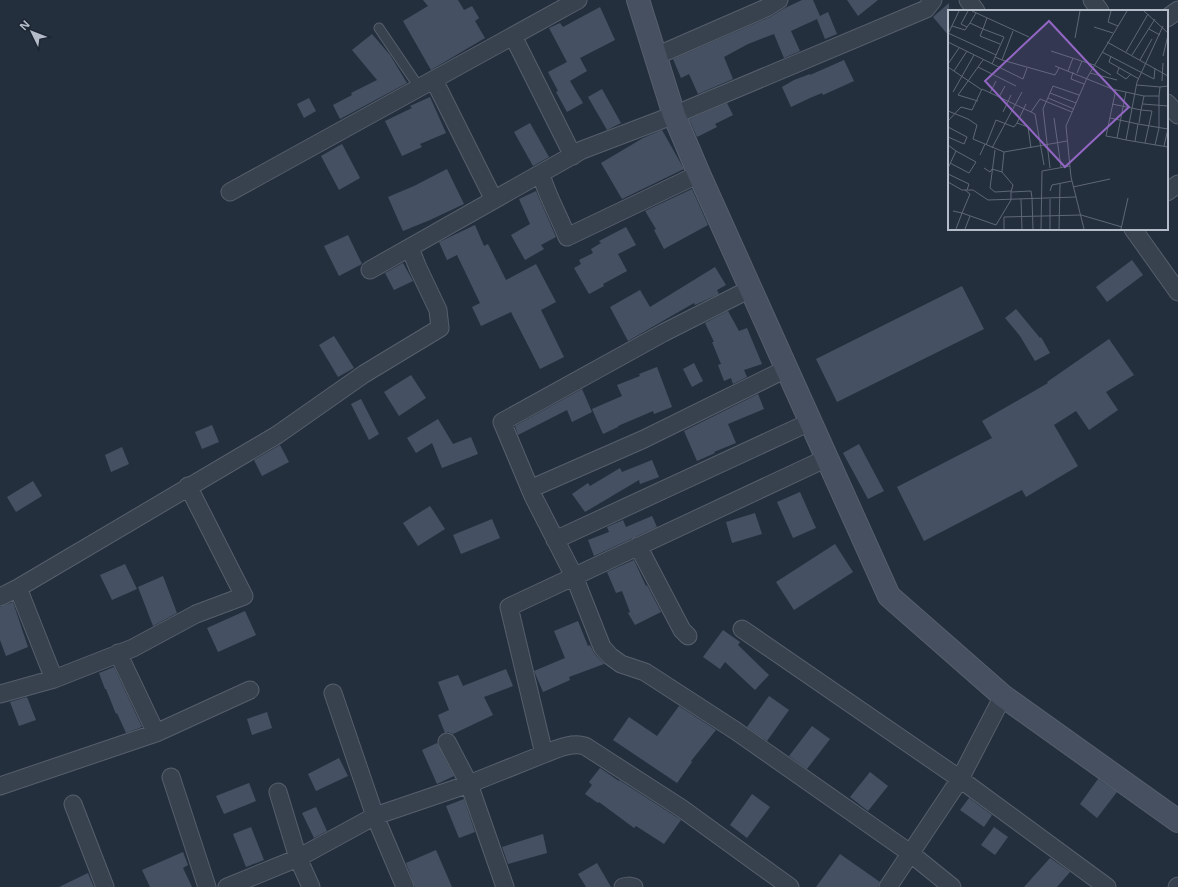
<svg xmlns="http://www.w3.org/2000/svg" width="1178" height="887" viewBox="0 0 1178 887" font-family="'Open Sans',sans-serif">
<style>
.building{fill:#455162}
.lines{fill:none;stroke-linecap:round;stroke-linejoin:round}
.lane-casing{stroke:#565f6c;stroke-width:11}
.street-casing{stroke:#565f6c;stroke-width:19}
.secondary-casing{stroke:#565f6c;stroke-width:24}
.lane{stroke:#38414e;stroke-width:9}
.street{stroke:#38414e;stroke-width:17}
.secondary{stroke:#465061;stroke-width:22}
.inset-road{fill:none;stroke:#5e6776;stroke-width:1}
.view{fill:#9266c3;fill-opacity:0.15;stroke:#9266c3;stroke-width:2}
.inset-edge{fill:none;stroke:#b4bcc9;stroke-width:2}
</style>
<rect width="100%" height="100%" fill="#242f3e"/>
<path class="building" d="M423,0H458L464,10L472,6L479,18L475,21L485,38L431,70L403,21L428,6Z
M802,0H813L820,16L828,12L837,34L825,39L817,19L791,31L800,51L784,58L774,34L748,44L724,57L733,79L698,94L689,74L681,78L673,59L770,17L785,8Z
M847,0H878L858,16Z
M949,3V36L933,17Z
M600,7L615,40L580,58L587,71L570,81L583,103L567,112L556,92L558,91L548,72L567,62L549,28L560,23L563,27Z
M372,34L390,55L407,83L340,119L333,105L352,95L351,93L377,80L352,50Z
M844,60L854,81L823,95L822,93L810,98L791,107L782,87L794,80L810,74V75Z
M602,89L621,123L607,130L588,97Z
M430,97L446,133L420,144L422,147L402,156L385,121L412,108L410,106Z
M309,98L316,111L304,118L297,104Z
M727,103L733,115L715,124L717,127L697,137L689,119Z
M530,123L549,157L533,166L514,132Z
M662,130L684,169L622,199L601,163L643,138Z
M342,144L360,178L339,190L321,156Z
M447,169L464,204L430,220L403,231L388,197L414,186Z
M692,189L708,225L664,249L654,230L656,229L645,211Z
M536,191L556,237L541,245L544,249L525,260L511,235L530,224L519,199Z
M475,225L484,246L488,244L506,280L536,264L556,302L541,310L564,357L540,369L511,312L481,326L472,307L480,303L457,255L447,260L439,242Z
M626,227L636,245L618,254L627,271L603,284L604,286L589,294L574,268L581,264L579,260L593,253L591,249L601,243L599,241Z
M348,235L362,264L339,276L324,246Z
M1132,260L1143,275L1107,302L1096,287Z
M403,263L413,281L394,290L385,273Z
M715,267L726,285L717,290L719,294L695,305L694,303L628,341L610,307L640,290L650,307Z
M962,286L984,329L837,402L816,359Z
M1016,309L1040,338L1041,337L1050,353L1035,361L1020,336L1005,318Z
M728,311L739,331L747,328L762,364L744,370L747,377L733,384L731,378L724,381L718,365L721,364L712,342H714L705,323Z
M334,336L354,368L338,377L319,345Z
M1109,339L1134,375L1106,392L1118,410L1089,430L1076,411L1054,425L1078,466L1026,497L1022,490L924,541L897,487L992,438L982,421L1048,383L1047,382Z
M694,363L703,381L692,387L683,369Z
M657,367L672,407L654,414L653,411L618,426V427L603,434L592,409L622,396L617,385L640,376L639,374Z
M411,375L426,398L399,416L384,392Z
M582,389L592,412L572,422L567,410L518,435L515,426Z
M758,394L764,409L728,424L736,443L714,452L715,453L697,461L684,431Z
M361,399L379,434L369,440L351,404Z
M438,419L453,444L471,437L478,454L442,468L432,443L416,453L407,438Z
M212,425L219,442L202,449L195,432Z
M859,444L884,491L868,499L843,453Z
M280,445L289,462L262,476L254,460Z
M122,447L129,464L111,472L105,455Z
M652,460L659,477L640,484L639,480L585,512L572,494L588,483L590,486L620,468L622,472Z
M33,481L42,496L16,512L7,497Z
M800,492L816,528L793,538L777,502Z
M430,506L445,529L418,546L403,523Z
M755,513L762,534L732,543L726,522Z
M652,516L657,527L594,556L588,540L609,532L607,527L623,520L626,527Z
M492,519L500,538L461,554L453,535Z
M835,544L853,572L794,610L776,582Z
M634,560L646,586L647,585L661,612L635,625L628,613L630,612L622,591L616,593L607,572Z
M125,564L137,589L112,600L100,575Z
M163,576L177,613L153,626L138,587Z
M13,602L28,647L6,656L0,640V607Z
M245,611L256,635L218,652L207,628Z
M578,621L588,646L590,645L594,653L604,664L569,677L570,680L543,692L534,671L565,658L554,631Z
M723,630L740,642L738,645L769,675L755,690L725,662L720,669L703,657Z
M114,667L142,727L126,733L117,713L116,714L106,689H105L99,673Z
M506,669L513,686L484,697L493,715L453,734L448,732L445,733L438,715L449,710L438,682L458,675L463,686Z
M769,696L789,710L767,741L747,727Z
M27,697L36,720L19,726L10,702Z
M679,706L716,730L691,761L692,762L677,783L613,740L629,717L657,736Z
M267,712L272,728L252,735L247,719Z
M812,726L830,739L807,769L789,756Z
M437,743L454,776L437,784L422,750Z
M339,758L348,776L316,791L308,774Z
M600,768L619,781V780L681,820L664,844L636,826L634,828L599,802L598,803L585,794L592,785L589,782Z
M870,772L888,786L868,811L850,797Z
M1098,779L1117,792L1097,818L1080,804Z
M249,783L256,801L224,814L216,796Z
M752,794L770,807L747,838L730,825Z
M969,798L992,815L984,827L960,810Z
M464,799L475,832L459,838L446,806Z
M316,807L327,831L314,838L302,813Z
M251,827L264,860L246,867L233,834Z
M994,827L1008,837L995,855L981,845Z
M543,834L547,853L508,864L502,847Z
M436,850L452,887H415L406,863Z
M183,852L188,865L183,868L192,887H150L142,870Z
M840,854L880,882L878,887H816Z
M1050,858L1070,872L1057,887H1024Z
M597,863L611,887H586L578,874Z
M88,873L94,887H59Z"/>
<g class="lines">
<defs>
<path id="lane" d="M379,28L419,87"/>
<path id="street" d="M968,0L976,11
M1092,0L1100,11
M1167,18L1178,10
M513,36L573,156
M656,56L766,8L779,0
M434,80L494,200
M1167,103L1178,115
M541,174C547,196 559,216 567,237L699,174
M230,192L578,0
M1167,192L1178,184
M1133,229L1178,292
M370,270L582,150L674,115L926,9L933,0
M750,289L663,333L502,422L533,496L574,576L602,647L610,656L621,664L645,672L736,731L910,853L952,887
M530,489L644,439L786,369
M555,540L810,422
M638,546L682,630L688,636
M18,588L54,679
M0,597L18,588L277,435L364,374L440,328L438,310L418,268L410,248
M742,629L960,779L1107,887
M118,653L156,733
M333,693L375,816L405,887
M0,694L54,679L133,648L196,614L244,596L188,486
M447,742L469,784L505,887
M544,754C557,749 572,742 585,746L681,808L790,887
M171,777L207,887
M0,786L156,733L250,690
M278,792L298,858L311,887
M73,804L105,887
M227,887L298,858L375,816L469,784L544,754L509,607L827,458
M623,887L629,886L634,887
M888,887L960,779L1003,696
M1177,887L1178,886"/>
<path id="secondary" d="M638,0L674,115L699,174L889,596L1003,696L1178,821"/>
</defs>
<use href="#lane" class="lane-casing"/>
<use href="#street" class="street-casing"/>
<use href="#secondary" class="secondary-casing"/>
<use href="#lane" class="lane"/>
<use href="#street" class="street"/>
<use href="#secondary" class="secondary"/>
</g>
<g transform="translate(948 10)">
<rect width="220" height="220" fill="#242f3e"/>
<path class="inset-road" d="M20,1L13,14L19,17L22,13M24,1L81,27M163,1L160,12L170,16M196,1L220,23M28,3L22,13L35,19L32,26L52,34M39,8L35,19L56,27L44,54M4,16L17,20L19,17M215,16L189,72L178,130L220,137M146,17L165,23M201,19L212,25M0,23L48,45M0,24L11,1M127,28L132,1M0,32L75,69L79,58M159,32L220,66M103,41L146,55L163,65M154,42L206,69L207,58M178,42L200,4M184,45L207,9M163,46L161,52L191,69M215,46L220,25M47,47L54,50L65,21M54,50L107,65L111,58M192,50L204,29M0,54L11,38M107,56L164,79L196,86H211L212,77L220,76M0,57L34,80M30,57L68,76M171,58L169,63L178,69L183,64M6,61L19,41M120,61L125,48M125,62L123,69L136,74M129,63L134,51M142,63L169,70M214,71L215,53M189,75L212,77M168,79L158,126L169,128M5,82L26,45M178,82L169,128L178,130M42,83L48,71M102,83L128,93M196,86L193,100L204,101L197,133M51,87L57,76M100,88L126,99M30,91L10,85L35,50M78,94L69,113L80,117L83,138M164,94L193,100L191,113M195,94L220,96M0,101L20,109L29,115L25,129L56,142L54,162M55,102L63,85M83,102L87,104L96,155M106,108L113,157M162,108L190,114M0,111L13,97L24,100L34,79L83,102L92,89L124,102M0,117L19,127L16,134L0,127M187,131L190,114L220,119M0,135L8,141L0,158M38,135L48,110L66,117L69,113M207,135L211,118V86M216,136L220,119M44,138L74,82M47,140L42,178L47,182L63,181M56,142L119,131M32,145L37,134M2,153L21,163L28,152L8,141M36,158L42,162L44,159L54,162L65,175L63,182L83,181L84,188M102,158L95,99L105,76L131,85M0,164L21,174L19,180H14L0,172M125,177L162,169M17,180L22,184L14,203L48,215L63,190V182M19,180H25L40,190L128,187M102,181L104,175L124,171M84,188L85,219M73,189L74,219M102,189V219M5,201L14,203L8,219M17,219L22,206M56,219V207L133,205L174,217M93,219L94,161L122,156M111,219L112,174M136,219L123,167L118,116L139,68L179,1M173,219L180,188"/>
<path class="view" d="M101,11L181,97L117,157L37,71Z"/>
<rect width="220" height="220" class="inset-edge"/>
</g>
<g transform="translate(32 32) rotate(313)" stroke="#1d2633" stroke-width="3" paint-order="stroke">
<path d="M0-3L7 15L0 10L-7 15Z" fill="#b4bcc9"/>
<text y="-6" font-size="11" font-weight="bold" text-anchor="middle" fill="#b4bcc9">N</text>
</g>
</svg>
